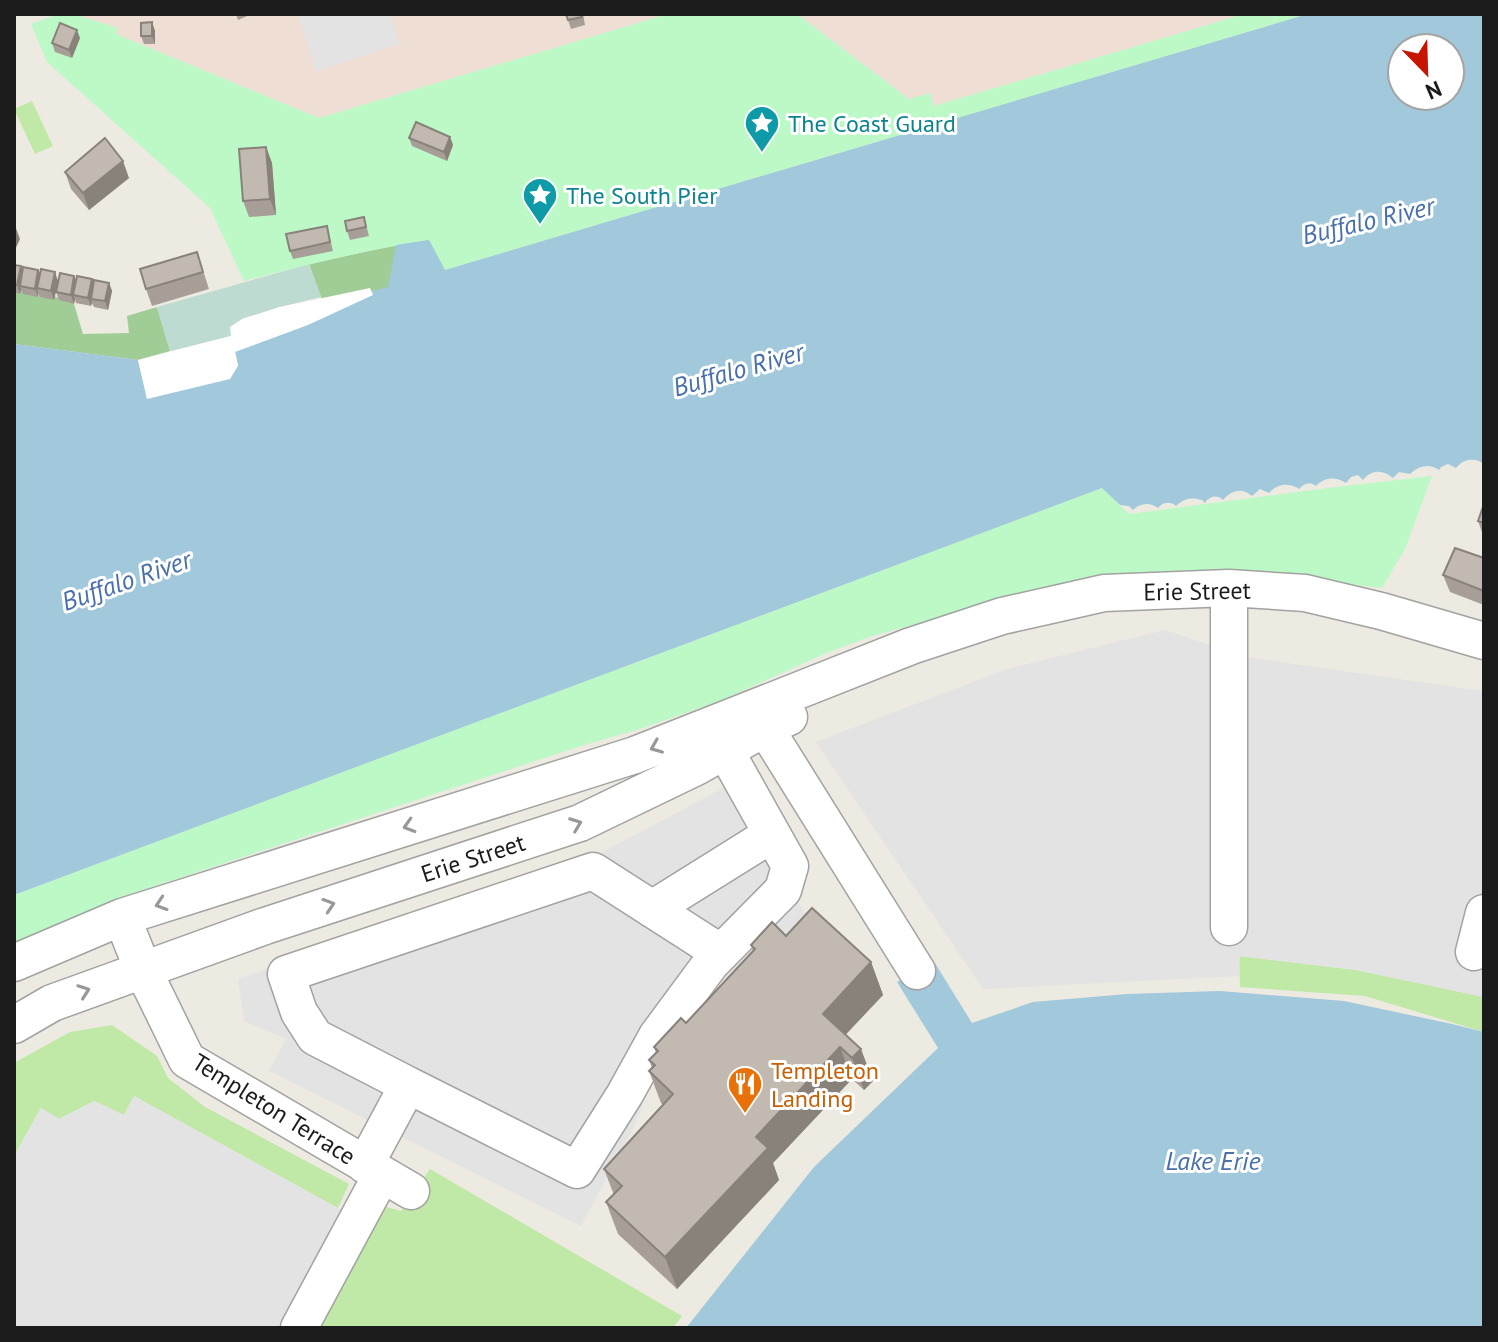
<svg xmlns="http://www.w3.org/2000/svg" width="1498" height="1342" viewBox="0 0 1498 1342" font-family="'PT Sans',sans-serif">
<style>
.military{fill:#efded4}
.grass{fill:#c0e8a6}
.forest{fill:#a0cc96}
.wetland{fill:#bedbd1}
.park{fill:#bcf9c7}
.parking{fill:#e3e3e3}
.water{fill:#a1c8db;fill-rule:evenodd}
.pier{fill:#fff}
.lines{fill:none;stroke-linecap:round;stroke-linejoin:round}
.minor-casing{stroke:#a2a2a2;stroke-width:39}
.minor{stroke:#fff;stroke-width:36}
.wall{fill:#a79f97}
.shaded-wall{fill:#88827b}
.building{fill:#c2b9b0;stroke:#88827b;stroke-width:2}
.oneway{stroke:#989898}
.labels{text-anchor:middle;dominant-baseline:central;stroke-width:6;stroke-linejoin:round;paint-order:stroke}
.culture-label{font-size:24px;fill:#0d838f;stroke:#fff;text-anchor:start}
.street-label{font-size:24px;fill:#1b1b1b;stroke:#fff}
.food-label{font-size:24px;fill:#c56008;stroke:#fff;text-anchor:start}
.water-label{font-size:26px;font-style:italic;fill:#4970aa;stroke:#fff}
</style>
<rect width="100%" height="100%" fill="#edeae1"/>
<path class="military" d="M73,14H668L319,118L115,34L118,28Z
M797,14H1244L934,106L909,99Z"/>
<path class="grass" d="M32,101L53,146L35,154L14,109Z
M1239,956L1356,970L1484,997V1032L1365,996L1240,987Z
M112,1025L157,1056L168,1078L205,1107L349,1184L338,1208L134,1096L124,1115L94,1101L59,1119L41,1108L14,1156V1063L70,1032Z
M430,1169L682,1316L673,1328H319L386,1207L401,1211Z"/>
<path class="forest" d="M429,240L445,270L328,316L309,264L396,245Z
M14,280L74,304L83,334L129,333L127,316L157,307L170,351L138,360L14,344Z"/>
<path class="wetland" d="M309,264L321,297L280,307L242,319L231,336L170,351L157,307Z"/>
<path class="park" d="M59,14H73L118,28L116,34L319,118L668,14H797L909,99L930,93L934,106L1244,14H1308L445,270L429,240C366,250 305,265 244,281L210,208L47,62L31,24Z
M1432,476L1405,549L1382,588L1241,573L1087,577L869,637L824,654L722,700L640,729L584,745L118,898L14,950V895L1102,488L1129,514L1336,487Z"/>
<path class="parking" d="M298,14H390L399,44L316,71Z
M1165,630L1245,657L1484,691V754L1482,760L1484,761V997L1356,970L1240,956L1239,976L983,989L816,742L1007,669Z
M727,786L810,922L738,993L720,980L661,1059L633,1129L581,1226L269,1071L286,1039L244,1021L238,979L607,850Z
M134,1096L374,1228L319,1328H14V1156L41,1108L59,1119L94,1101L124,1115Z"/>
<path class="water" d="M1308,14H1484V463C1473,458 1464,458 1456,468L1448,464L1441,467L1439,470C1429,463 1419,466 1410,474L1399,472L1393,478C1383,470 1372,469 1363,480L1358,475L1351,477L1346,483C1336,476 1324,477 1316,486C1310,481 1304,483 1299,489C1289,482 1277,484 1269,493L1260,489L1252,496C1242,487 1231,490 1223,500C1217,494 1209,496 1205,503L1202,500C1192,497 1184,498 1176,506C1170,501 1163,502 1158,508C1150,502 1140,503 1133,510L1129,506L1120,505L1102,488L14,895V344L138,360L147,398L238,365L230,327L388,287L396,245L429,240L445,270ZM1402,48H1450V96H1402Z
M933,960L972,1023L1033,1002L1127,994L1220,991L1344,1001L1452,1024L1484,1032V1328H686L814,1167L938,1048L897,982Z"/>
<path class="pier" d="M370,288L373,295L308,325L235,352L238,366L230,379L147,399L138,360L231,336L230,327L242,319L280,307Z"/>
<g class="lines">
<defs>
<path id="minor" d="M754,710L917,971
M652,909L772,834
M122,917L143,970L187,1060L411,1191
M1229,927V588
M1474,952L1484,913
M14,963L122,917L635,755L911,646L1002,616L1060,603L1104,593L1229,588L1305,593L1381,611L1484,641
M14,1025L52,1003L265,926L580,823L696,767L765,728L789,717
M408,1085L315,1037L299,1012L286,974L593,871L721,953
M365,1165L408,1085L577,1170L625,1094L657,1036L711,963L783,890L790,866L725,750L708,734
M299,1328L382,1174"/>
</defs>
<use href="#minor" class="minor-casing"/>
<use href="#minor" class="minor"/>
</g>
<path class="wall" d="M236,14H252L238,20Z
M566,14H583L585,25L571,29Z
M152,22L155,31V44H144L141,36Z
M80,38L72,58L55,52L52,43Z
M450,137L453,145L447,161L412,146L409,138Z
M266,147L272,163L276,215L249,217L243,201Z
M65,172L129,178L89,210L71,189Z
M364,217L369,236L350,240L347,231Z
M327,226L333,251L293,259L290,251Z
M197,252L209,289L152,306L146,289Z
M14,265L23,271L38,270L40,273L58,280L76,281L92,279L94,283H109L112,291L108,310L94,307L92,303L91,306L76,303L75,299L74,304L59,300L56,292L54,300L40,297L38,293V297L23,294L21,289L20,294L14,292Z
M1484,504V538L1478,521Z
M1484,558V605L1450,592L1443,575Z
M786,936L871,962L883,995L846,1034L873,1081L864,1090L852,1079L773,1163L779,1180L677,1289L618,1234L606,1202L614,1195L604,1169L663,1105L661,1103L649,1071L652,1068L649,1060L656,1053L654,1047L686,1023L753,951L751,945Z"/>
<path class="shaded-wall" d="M152,22L155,31V44L152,36Z
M77,30L80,38L72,58L69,50Z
M450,137L453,145L447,161L444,152Z
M266,147L272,163L276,215L270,199Z
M123,161L129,178L89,210L83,193Z
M14,223L20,239L14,252Z
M21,266L24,275L20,286L21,289L20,294L17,285Z
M38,270L42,278L37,288L38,293V297L35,289Z
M55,272L58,281L54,300L51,291Z
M74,276L78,285L73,295L75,299L74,304L71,295Z
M92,279L95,287L91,299L92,303L91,306L88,298Z
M109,283L112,291L108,310L105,301Z
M871,962L883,995L835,1046L823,1014Z
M840,1047L852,1079L773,1163L779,1180L677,1289L665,1257L756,1137Z
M861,1049L873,1081L864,1090L852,1058Z"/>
<path class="building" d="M566,14H582V17L568,20Z
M152,22V36H141V23Z
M60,23L77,30L69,50L52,43Z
M416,122L450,137L444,152L409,138Z
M105,138L123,161L83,193L65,172Z
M266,147L270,199L243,201L239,149Z
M364,217L366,227L347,231L345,221Z
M327,226L330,242L290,251L286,234Z
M197,252L203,272L146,289L140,269Z
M14,265L21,266L17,285H14Z
M23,267L38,270L35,289L20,286Z
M41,269L55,272L51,291L37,288Z
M60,273L74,276L71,295L56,292Z
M77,276L92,279L88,298L73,295Z
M94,280L109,283L105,301L91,299Z
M1484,504V523L1478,521Z
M1455,548L1484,558V591L1443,575Z
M812,908L871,962L823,1014L861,1049L852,1058L840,1047L756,1137L768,1148L665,1257L606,1202L622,1186L604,1169L673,1094L649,1071L655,1065L649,1060L658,1051L654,1047L681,1018L686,1023L755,949L751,945L772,922L786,936Z"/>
<defs><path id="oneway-chevron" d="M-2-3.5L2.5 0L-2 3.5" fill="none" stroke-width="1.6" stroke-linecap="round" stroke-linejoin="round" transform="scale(2)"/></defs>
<g class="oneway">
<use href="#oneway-chevron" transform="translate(656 747) rotate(158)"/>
<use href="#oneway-chevron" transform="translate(576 824) rotate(-21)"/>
<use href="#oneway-chevron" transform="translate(409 826) rotate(163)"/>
<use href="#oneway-chevron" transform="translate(161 904) rotate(162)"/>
<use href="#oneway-chevron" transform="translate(329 905) rotate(-18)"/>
<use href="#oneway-chevron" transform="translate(84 991) rotate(-20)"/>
</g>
<defs>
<symbol id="sight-pin" viewBox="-11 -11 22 30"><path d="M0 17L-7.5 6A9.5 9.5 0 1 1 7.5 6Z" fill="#0f9aa8" stroke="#fff"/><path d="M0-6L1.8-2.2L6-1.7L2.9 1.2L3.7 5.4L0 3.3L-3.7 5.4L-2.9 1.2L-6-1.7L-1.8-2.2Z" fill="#fff"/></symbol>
<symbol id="restaurant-pin" viewBox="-11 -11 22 30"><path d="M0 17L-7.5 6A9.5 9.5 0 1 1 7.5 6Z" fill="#e8710a" stroke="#fff"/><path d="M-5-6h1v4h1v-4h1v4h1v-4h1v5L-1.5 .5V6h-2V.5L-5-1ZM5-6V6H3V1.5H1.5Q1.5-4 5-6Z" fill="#fff"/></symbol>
</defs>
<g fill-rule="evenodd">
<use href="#sight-pin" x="742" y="103" width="40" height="54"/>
<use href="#sight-pin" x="520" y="175" width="40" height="54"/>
<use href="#restaurant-pin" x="725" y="1064" width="40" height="54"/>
</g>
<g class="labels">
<g class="culture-label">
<text x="788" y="123">The Coast Guard</text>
<text x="566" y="195">The South Pier</text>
</g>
<g class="street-label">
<text transform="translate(1197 591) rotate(-1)">Erie Street</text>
<text transform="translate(473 858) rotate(-18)">Erie Street</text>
<text transform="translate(274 1109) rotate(32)">Templeton Terrace</text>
</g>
<g class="food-label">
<text x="771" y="1070">Templeton<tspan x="771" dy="28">Landing</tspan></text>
</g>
<g class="water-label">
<text transform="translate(1368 220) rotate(-13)">Buffalo River</text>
<text transform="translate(738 369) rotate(-16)">Buffalo River</text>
<text transform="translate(126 580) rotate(-19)">Buffalo River</text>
<text x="1213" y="1160">Lake Erie</text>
</g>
</g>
<rect width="1498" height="1342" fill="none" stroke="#1b1b1b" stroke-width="32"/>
<g transform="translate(1426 72) rotate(157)"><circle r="38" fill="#ffffff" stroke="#a4a4a4" stroke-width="2"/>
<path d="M0-6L14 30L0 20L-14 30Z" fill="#c61501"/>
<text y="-12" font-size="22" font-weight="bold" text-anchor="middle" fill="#1b1b1b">N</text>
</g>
</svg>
